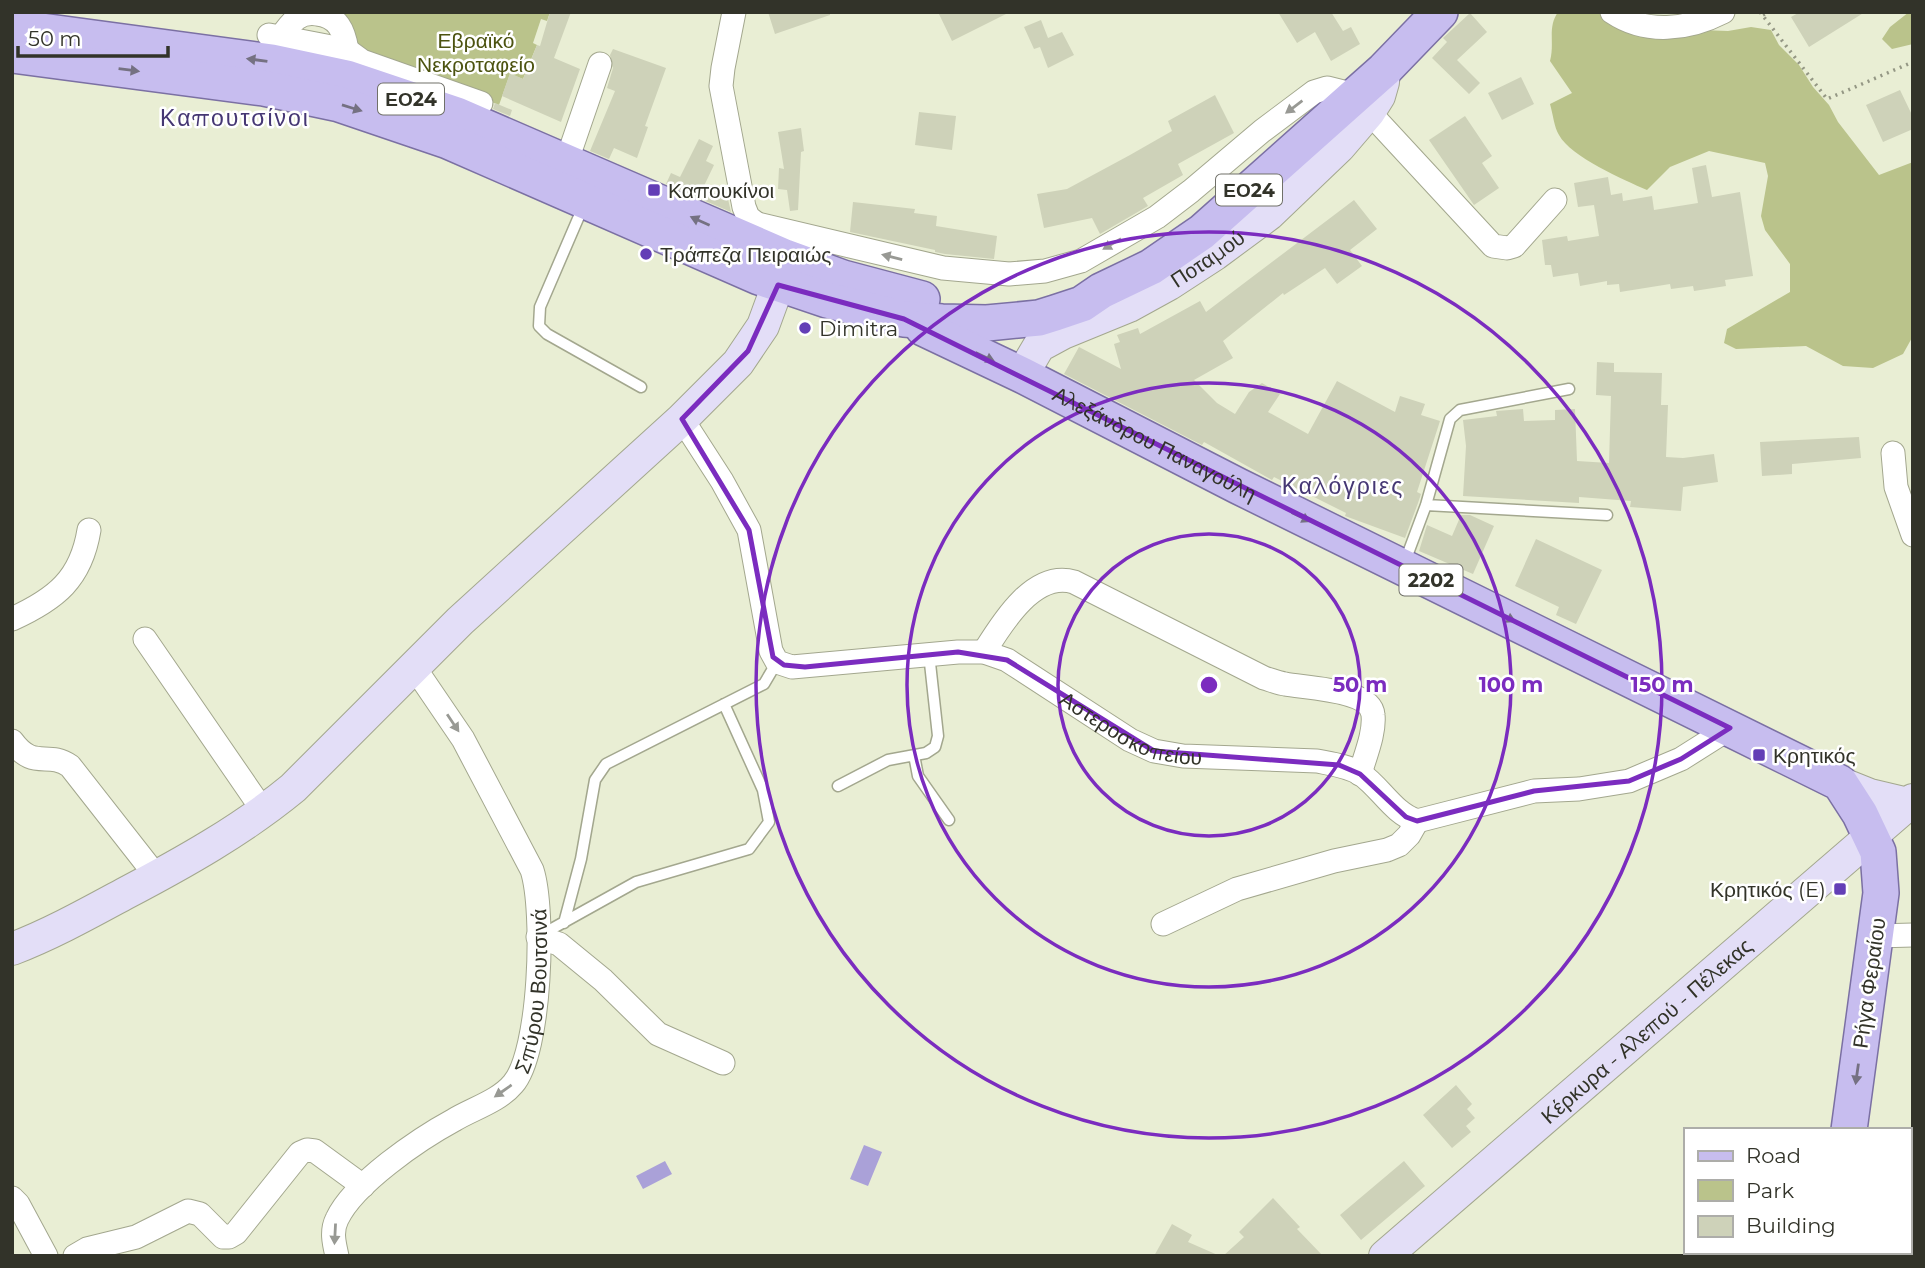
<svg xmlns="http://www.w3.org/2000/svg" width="1925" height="1268" viewBox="0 0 1925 1268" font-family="Montserrat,sans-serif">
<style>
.green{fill:#bac38b}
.water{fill:#aaa1d8}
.building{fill:#ced2b9}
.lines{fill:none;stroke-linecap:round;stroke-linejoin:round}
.lane-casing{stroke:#a3a78e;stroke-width:13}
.street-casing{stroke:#a3a78e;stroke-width:25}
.secondary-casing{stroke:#a3a78e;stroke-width:34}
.primary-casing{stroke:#7b70a3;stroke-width:38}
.path{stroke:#949784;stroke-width:3.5;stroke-dasharray:2 5;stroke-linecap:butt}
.lane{stroke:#fff;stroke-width:10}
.street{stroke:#fff;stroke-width:23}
.secondary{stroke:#e3def7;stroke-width:32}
.primary{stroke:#c7bdef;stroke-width:35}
.oneway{fill:#757182}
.oneway2{fill:#989994}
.marked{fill:none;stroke:#7b2cbf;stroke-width:5;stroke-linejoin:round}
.ring{fill:none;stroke:#7b2cbf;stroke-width:3.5}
.poi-dot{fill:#633eb6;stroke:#fff;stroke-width:2.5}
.labels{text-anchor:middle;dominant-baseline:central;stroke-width:5;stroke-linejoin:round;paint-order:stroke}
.shield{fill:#fff;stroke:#707069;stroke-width:2}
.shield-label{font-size:19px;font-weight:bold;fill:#323329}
.park-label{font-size:21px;fill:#4c5310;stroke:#fff}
.poi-label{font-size:21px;fill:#323329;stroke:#fff;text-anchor:start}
.street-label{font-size:21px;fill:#323329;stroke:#fff}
.neighbourhood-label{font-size:23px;letter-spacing:2px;fill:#453773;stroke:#fff}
.centre{fill:#7b2cbf;stroke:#fff;stroke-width:3.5}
.ring-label{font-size:21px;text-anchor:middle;font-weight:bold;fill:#7b2cbf;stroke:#fff;stroke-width:5;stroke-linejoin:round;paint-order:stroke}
</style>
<rect width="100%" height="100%" fill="#e9eed4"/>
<path class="green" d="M327,12H550L547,21L541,19L533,43L537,45L523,79L510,74L499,105L350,46Z
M1558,12H1603L1675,29L1728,31L1751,27L1771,30L1779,45L1799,65L1813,87L1829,105L1838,122L1879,175L1913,162V336L1903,354L1873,368L1843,366L1806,346L1736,349L1724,343L1727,329L1790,292V264L1765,230L1761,216L1768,176L1765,163L1709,151L1670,167L1647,190C1624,180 1571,157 1559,135C1554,127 1553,114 1550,104L1572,93L1550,61C1555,42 1547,28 1558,12Z
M1909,12H1913V44L1892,49L1882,39L1890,27Z"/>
<path class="water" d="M864,1145L882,1152L868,1186L850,1179Z
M665,1161L672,1174L643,1189L636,1176Z"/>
<path class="building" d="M550,12H571L554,58L580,69L561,122L502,96L510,73L523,79L537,45L540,46Z
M768,12H830V15L775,34Z
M938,12H1010L952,41Z
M1278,12H1331L1343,31L1351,27L1360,44L1331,61L1315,32L1297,43Z
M1800,12H1865L1809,47L1791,17Z
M1470,13L1487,32L1457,60L1480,83L1469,94L1432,58L1447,42L1443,38Z
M1041,20L1048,38L1062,32L1074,55L1048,68L1040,47L1034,49L1024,27Z
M613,49L666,68L645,126L648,127L637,158L614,148L609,159L590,151L615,91L607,88L613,68L610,55Z
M1521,77L1534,104L1502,120L1488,93Z
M1900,90L1913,117V129L1883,142L1866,105Z
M1215,95L1234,133L1178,164L1183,175L1143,198L1148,206L1100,234L1092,218L1044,228L1037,194L1067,189L1130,155L1172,131L1168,121Z
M495,103L512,110L510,116L493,109Z
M919,112L956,116L952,150L915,145Z
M1465,116L1492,156L1482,163L1499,188L1474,205L1429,140Z
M801,128L804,151L801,152L798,210L790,211L787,190L778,189L779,168L784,169L778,132Z
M699,139L713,146L706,161L714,165L703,188L728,199L731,212L666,184L671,173L680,177Z
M1706,165L1712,197L1740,192L1753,276L1725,280L1726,286L1694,291L1693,286L1671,289L1670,284L1620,292L1619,284L1607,285V281L1580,286L1578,273L1553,277L1551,265H1545L1542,240L1567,236L1568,241L1599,236L1594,205L1578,207L1574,183L1608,177L1611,195L1622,193L1623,201L1652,196L1654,210L1698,203L1692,168Z
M1354,200L1377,229L1350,250L1362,266L1337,284L1325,268L1284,295L1283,293L1223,341L1233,358L1194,380L1217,403L1235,414L1249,392L1262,383L1280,394L1268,412L1308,434L1337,381L1395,412L1400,396L1425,404L1421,415L1440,421L1417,492L1421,494L1418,503L1405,538L1345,516L1346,513L1274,477L1272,480L1204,442L1202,445L1064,374L1079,347L1121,369L1114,344L1120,342L1117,335L1138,328L1140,334L1200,301L1206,312Z
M853,202L915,209L914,213L937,216L936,226L997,236L994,259L945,254L935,252V250L850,232Z
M1597,362L1614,363V372L1662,373L1661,405H1668L1666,457L1683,458L1714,454L1718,482L1683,487L1681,511L1630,507L1631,501L1579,497V503L1463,496L1466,446L1463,420L1497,416L1496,411L1523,409L1524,421L1555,420V410L1575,409L1577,461L1609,463L1611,396L1596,395Z
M1859,437L1861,458L1792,464V474L1762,476L1760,442Z
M1461,515H1470L1494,526L1473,574L1419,551L1427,525L1452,536Z
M1536,539L1602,570L1576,624L1556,615L1559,607L1515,586Z
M1456,1085L1472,1104L1467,1109L1475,1118L1466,1126L1471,1132L1452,1148L1423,1115Z
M1404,1161L1425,1186L1361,1240L1340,1215Z
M1273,1198L1300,1227L1297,1229L1323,1256H1223L1244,1237L1239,1232Z
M1172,1224L1192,1235L1188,1242L1220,1256H1154Z"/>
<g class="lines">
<defs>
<path id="lane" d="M583,207L540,307L539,326L547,334L641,387
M1426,505L1607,515
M1404,564L1426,505L1450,419L1460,410L1569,389
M914,755L918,776L949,820
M838,786L888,760L926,753L935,747L938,736L929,654
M564,923L581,859L595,780L606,764L764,684L777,662
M539,936L636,882L749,849L769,822L763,790L724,704"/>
<g id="street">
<path d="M734,12L723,68L721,86L744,207L748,217L757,224"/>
<path d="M1612,12C1646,35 1688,30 1723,12"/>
<path d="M269,35L347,50L362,61L481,103"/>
<path d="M281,37C285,31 290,24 296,19C302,14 310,13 317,14C338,16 344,31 347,50"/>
<path d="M1369,112L1493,246L1507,248L1514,246L1555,200"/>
<path d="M566,163L600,64"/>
<path d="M748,242L757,224L943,268L1009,274L1045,271L1081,261L1157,217L1191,191L1262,131L1314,92L1327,88L1355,95"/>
<path id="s1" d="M682,419L722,481L749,530L771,651L777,662L792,667L958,652H984L1007,660L1130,740L1154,751L1183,756L1317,761C1332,764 1348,766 1361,774C1381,788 1393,813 1417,821L1534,791L1579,789L1629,781L1681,759L1730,728"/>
<path d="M1893,453L1896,487L1913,535"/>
<path d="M12,619C56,599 81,579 89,530"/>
<path d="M145,639L264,812"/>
<path d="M984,652C1002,623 1034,570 1074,582L1264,678C1271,680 1278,683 1285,684C1305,688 1371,689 1373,715C1375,733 1365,756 1360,774"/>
<path d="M12,741C34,771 47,750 70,766L157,877"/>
<path d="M1163,924L1237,889L1334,861L1387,850L1399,845L1409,835L1417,821"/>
<path d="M1876,936L1913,935"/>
<path d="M538,937L559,944L603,980L658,1034L723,1063"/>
<path d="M12,1198L18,1204L46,1256"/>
<path d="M75,1256L87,1249L136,1237L188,1211L200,1214L223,1237H229L236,1233L300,1153L307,1150L315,1151L363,1186"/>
<path id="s2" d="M337,1256C334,1243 331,1231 337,1219C354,1183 419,1139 454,1120C472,1109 499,1101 513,1084C541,1052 545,910 532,870L463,739L414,667"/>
</g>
<g id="secondary">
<path id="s3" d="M1022,375L1039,346L1063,333L1129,306L1169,284L1215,254L1269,214L1339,147L1369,112L1379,96L1383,82L1384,70"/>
<path d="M1840,783L1870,795L1908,804"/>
<path d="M12,949C51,934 87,914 124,894C183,863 242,830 293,788L460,621L682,419L738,363L763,326L778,285L785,259"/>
<path id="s4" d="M1385,1256L1913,800"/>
</g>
<g id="primary">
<path d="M12,27L272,62L347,78L457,115L785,257L843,278L922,299"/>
<path d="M12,55L263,88L339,104L448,141L759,277L827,300L904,319L942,322L987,323L1039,318L1055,313L1082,304L1101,291L1151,267L1202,232L1384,70L1440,12"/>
<path id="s5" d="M923,328L1022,375L1238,486L1840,783L1860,814L1878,852L1881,893L1849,1130"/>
<path d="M1832,1256V1252"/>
</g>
</defs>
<use href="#lane" class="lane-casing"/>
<use href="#street" class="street-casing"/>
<use href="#secondary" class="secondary-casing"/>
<use href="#primary" class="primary-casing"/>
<path class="path" d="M1760,12L1827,99L1913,62
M1763,15L1769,12"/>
<use href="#lane" class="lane"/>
<use href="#street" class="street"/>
<use href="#secondary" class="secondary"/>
<use href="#primary" class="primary"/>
</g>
<defs><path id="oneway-solid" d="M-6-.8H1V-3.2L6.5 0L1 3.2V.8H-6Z" transform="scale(1.75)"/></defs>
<g class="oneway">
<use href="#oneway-solid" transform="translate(257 60) rotate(-172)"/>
<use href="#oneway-solid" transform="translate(129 70) rotate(7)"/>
<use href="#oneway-solid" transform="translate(352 108) rotate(17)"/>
<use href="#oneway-solid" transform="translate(700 221) rotate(-156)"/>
<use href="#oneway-solid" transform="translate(985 357) rotate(25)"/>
<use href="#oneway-solid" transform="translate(1301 517) rotate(26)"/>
<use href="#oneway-solid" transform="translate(1506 617) rotate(26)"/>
<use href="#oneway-solid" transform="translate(1857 1074) rotate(98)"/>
</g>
<g class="oneway2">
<use href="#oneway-solid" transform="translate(1294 107) rotate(143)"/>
<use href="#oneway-solid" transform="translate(1112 244) rotate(150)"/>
<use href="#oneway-solid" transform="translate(892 257) rotate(-166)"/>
<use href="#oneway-solid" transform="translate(453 723) rotate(56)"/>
<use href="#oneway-solid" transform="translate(503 1091) rotate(145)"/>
<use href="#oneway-solid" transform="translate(335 1234) rotate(93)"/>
</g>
<path class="marked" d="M778,285L904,319L1730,728L1681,759L1629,781L1534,791L1417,821L1406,817L1360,774L1339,765L1154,751L1007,660L958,652L805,667L784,665L773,657L749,530L682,419L748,351Z"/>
<g class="ring">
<circle cx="1209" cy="685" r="151"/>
<circle cx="1209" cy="685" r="302"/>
<circle cx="1209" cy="685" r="453"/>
</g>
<g class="poi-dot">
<rect x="647" y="183" width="14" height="14" rx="3.5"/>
<circle cx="646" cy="254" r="7"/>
<circle cx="805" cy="328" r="7"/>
<rect x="1752" y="748" width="14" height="14" rx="3.5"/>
<rect x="1833" y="882" width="14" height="14" rx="3.5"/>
</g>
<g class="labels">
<g class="shield">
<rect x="378" y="83.5" width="66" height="31" rx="5"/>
<rect x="1216" y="174.5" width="66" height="31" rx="5"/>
<rect x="1399.5" y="564.5" width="63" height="31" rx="5"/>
</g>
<g class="shield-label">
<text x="411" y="99">ΕΟ24</text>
<text x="1249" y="190">ΕΟ24</text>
<text x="1431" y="580">2202</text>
</g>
<g class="park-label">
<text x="476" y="40">Εβραϊκό<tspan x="476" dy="24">Νεκροταφείο</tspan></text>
</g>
<g class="poi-label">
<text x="668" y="190">Καπουκίνοι</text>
<text x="660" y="254">Τράπεζα Πειραιώς</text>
<text x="819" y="328">Dimitra</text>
<text x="1773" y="755">Κρητικός</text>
<text x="1826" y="889" text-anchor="end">Κρητικός (E)</text>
</g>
<g class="street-label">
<text stroke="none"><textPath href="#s3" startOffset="224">Ποταμού</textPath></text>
<text stroke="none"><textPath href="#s5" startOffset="259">Αλεξάνδρου Παναγούλη</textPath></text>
<text stroke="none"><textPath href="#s1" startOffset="642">Αστεροσκοπείου</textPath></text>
<text transform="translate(1869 983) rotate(-82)">Ρήγα Φεραίου</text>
<text stroke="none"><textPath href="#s2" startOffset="359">Σπύρου Βουτσινά</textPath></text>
<text stroke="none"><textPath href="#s4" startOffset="345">Κέρκυρα - Αλεπού - Πέλεκας</textPath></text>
</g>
<g class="neighbourhood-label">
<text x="235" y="118">Καπουτσίνοι</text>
<text x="1343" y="486">Καλόγριες</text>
</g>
</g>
<circle cx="1209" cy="685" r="10" class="centre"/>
<g class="ring-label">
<text x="1360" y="692">50 m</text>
<text x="1511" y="692">100 m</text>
<text x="1662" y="692">150 m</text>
</g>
<rect width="1925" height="1268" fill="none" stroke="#323329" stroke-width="28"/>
<rect x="1684" y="1128" width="228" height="126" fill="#ffffff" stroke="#adada9" stroke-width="2"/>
<rect x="1698" y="1151" width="35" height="10" fill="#c7bdef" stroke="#adada9" stroke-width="2"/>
<text x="1746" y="1163" font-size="21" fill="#323329">Road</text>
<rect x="1698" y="1180" width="35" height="21" fill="#bac38b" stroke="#adada9" stroke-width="2"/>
<text x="1746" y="1198" font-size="21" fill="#323329">Park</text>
<rect x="1698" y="1216" width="35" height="21" fill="#ced2b9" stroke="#adada9" stroke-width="2"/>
<text x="1746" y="1233" font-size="21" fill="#323329">Building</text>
<path d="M18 46v10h150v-10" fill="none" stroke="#323329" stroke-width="3.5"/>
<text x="28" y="46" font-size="21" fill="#323329" stroke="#ffffff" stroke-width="5" paint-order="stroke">50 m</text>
</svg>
